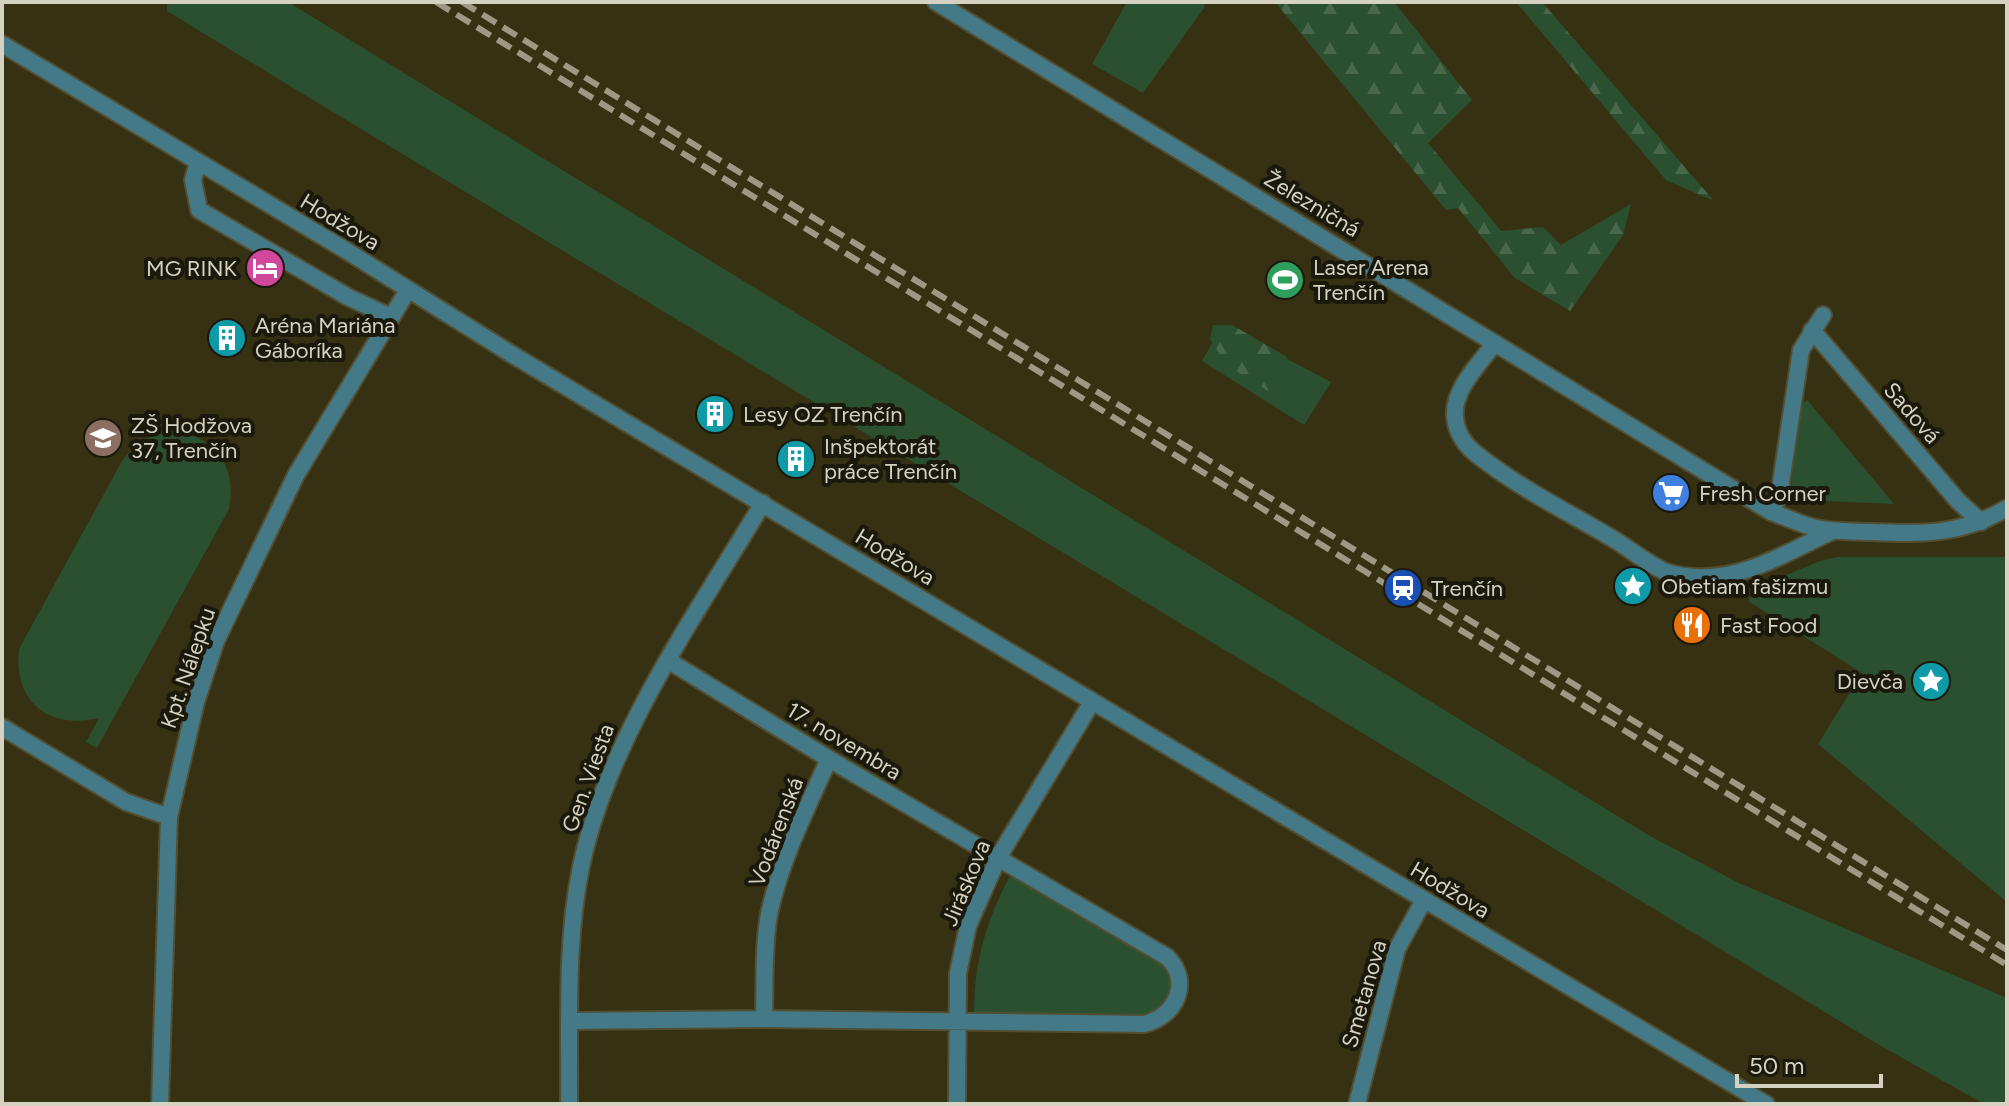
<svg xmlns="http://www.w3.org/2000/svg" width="2009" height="1106" viewBox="0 0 2009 1106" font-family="Figtree,sans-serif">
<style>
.green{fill:#2b502f}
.forest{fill:url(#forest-firs)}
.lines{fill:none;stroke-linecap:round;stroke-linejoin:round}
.street-casing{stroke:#534e32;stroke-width:20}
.street{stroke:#447a87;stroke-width:16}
.rail{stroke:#9d9983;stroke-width:6;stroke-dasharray:16 8;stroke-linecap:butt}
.labels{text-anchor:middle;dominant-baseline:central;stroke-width:8;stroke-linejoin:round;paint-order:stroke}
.street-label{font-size:22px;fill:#d5d2c1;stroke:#1b180c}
.poi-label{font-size:22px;fill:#d5d2c1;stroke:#1b180c;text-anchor:start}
</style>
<defs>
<pattern id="forest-firs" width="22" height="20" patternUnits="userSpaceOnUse" patternTransform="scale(2)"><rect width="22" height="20" fill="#2b502f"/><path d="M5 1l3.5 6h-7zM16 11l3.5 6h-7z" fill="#49684b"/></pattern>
</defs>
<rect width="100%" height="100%" fill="#363112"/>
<path class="green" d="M167,2H288L1650,836L1739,883L2007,998V1104H1984L1881,1046L313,100L167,11Z
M1127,2H1205L1204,8L1143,93L1092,64Z
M1222,325L1331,382L1304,425L1202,361Z
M1807,400L1894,504L1802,500L1791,487L1800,405Z
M172,431C216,436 237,466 229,509L97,748L86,742L99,718C49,730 13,702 19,649L122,461C136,442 150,435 172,431Z
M1837,557H2007V902L1818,744L1862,673L1748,601L1756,588L1820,561Z
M1012,872L1161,961C1180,988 1175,1004 1144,1016H974C974,960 986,921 1012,872Z"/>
<path class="forest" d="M1275,2H1394L1472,100L1428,143L1501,231L1543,227L1561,245L1631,204L1623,235L1570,311L1515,278L1458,208L1446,210Z
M1516,2H1542L1714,201L1666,180Z
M1213,325H1232L1287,357L1268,391L1227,365L1210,339Z"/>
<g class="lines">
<defs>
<path id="street" d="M936,2L1771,512C1785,517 1798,523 1812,527C1830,532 1850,531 1868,532C1920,534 1960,536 2007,508
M2,44L342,248L513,355L1766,1104
M198,162L193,180L199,210L348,297L391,317
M1812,330L1958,501L1981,522
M1495,343C1480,363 1452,390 1455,417C1456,431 1464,444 1475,453C1517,487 1568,512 1615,540C1631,550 1648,564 1666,572C1676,575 1686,577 1696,577C1745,580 1791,550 1833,531
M1771,512L1779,496L1801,350L1823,315
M2,727L126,802L169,817
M764,1019C765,985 763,948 769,914C781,859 806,810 829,759
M570,1021L764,1019L1144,1024C1176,1017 1192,981 1167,957L829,759L669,661
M160,1104L169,817L196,702L216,641L296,475L408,290
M569,1104C570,1026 565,944 581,867C607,740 697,613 763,503
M957,1104L958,973L968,926L998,858L1092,702
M1357,1104L1397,949L1424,900"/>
</defs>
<use href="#street" class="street-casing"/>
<use href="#street" class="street"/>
<path class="rail" d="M436,2L2007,965
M462,2L2007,950"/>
</g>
<defs>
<symbol id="hotel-disc" viewBox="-11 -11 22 22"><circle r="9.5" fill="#d1479c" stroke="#1b180c"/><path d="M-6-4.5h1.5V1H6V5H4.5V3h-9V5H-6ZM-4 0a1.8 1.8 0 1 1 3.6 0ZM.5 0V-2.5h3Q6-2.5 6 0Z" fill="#fff"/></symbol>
<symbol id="stadium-disc" viewBox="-11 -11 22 22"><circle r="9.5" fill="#2e9e5b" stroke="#1b180c"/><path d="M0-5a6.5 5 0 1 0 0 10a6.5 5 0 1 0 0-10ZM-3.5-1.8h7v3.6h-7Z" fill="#fff"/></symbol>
<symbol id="building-disc" viewBox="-11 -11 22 22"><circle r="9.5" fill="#0f9aa8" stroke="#1b180c"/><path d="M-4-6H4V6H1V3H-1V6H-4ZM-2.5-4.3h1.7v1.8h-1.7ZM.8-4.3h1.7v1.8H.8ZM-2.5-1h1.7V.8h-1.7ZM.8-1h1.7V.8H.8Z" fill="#fff"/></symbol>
<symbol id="school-disc" viewBox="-11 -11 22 22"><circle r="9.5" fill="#8d6e63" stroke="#1b180c"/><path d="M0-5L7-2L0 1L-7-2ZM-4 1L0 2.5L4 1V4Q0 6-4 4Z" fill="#fff"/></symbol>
<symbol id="supermarket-disc" viewBox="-11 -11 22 22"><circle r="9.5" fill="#3f7fe0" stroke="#1b180c"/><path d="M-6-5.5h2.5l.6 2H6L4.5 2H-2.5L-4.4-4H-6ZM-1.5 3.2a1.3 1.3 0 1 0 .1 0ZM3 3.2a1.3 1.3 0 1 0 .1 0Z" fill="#fff"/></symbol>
<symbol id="sight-disc" viewBox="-11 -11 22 22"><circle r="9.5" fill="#0f9aa8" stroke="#1b180c"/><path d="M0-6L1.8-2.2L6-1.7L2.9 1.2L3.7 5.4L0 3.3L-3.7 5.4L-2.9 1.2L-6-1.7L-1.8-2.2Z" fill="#fff"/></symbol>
<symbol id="station-disc" viewBox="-11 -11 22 22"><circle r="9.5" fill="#1a4fb4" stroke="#1b180c"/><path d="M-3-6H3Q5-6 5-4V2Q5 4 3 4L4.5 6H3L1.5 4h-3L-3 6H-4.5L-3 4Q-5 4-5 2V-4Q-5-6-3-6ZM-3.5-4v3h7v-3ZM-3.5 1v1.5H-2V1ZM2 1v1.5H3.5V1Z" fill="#fff"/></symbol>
<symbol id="restaurant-disc" viewBox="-11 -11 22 22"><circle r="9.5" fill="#e8710a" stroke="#1b180c"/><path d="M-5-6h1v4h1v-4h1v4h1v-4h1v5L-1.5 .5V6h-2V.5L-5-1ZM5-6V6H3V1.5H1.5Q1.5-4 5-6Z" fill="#fff"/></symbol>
</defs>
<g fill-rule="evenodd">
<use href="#hotel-disc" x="243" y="246" width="44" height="44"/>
<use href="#stadium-disc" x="1263" y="258" width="44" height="44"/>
<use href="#building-disc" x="205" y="316" width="44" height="44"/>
<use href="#building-disc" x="693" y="392" width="44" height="44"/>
<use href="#school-disc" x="81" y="416" width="44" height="44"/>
<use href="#building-disc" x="774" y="437" width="44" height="44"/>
<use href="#supermarket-disc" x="1649" y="471" width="44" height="44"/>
<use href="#sight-disc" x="1611" y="564" width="44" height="44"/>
<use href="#station-disc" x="1381" y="566" width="44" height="44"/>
<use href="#restaurant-disc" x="1670" y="603" width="44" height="44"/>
<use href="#sight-disc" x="1909" y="659" width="44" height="44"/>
</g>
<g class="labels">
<g class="street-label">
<text transform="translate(1312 204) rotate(31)">Železničná</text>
<text transform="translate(340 222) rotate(31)">Hodžova</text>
<text transform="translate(1912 413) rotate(49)">Sadová</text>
<text transform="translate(895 557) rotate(31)">Hodžova</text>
<text transform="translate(188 668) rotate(-71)">Kpt. Nálepku</text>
<text transform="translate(844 741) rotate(31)">17. novembra</text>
<text transform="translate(588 778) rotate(-70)">Gen. Viesta</text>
<text transform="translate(776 832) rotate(-69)">Vodárenská</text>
<text transform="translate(966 883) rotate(-67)">Jiráskova</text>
<text transform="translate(1450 890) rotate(31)">Hodžova</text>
<text transform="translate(1364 994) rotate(-74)">Smetanova</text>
</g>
<g class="poi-label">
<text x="1313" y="267">Laser Arena<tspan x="1313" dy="25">Trenčín</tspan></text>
<text x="237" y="268" text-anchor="end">MG RINK</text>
<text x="255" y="325">Aréna Mariána<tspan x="255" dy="25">Gáboríka</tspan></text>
<text x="743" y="414">Lesy OZ Trenčín</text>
<text x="131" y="425">ZŠ Hodžova<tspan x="131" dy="25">37, Trenčín</tspan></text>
<text x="824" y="446">Inšpektorát<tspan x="824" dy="25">práce Trenčín</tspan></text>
<text x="1699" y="493">Fresh Corner</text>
<text x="1661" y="586">Obetiam fašizmu</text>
<text x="1431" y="588">Trenčín</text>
<text x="1720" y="625">Fast Food</text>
<text x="1903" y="681" text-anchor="end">Dievča</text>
</g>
</g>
<rect width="2009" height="1106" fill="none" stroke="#d5d2c1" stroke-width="8"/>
<path d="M1737 1074v12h144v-12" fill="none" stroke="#d5d2c1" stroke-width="4"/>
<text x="1749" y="1074" font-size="24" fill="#d5d2c1" stroke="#1b180c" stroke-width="6" paint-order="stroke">50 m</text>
</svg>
